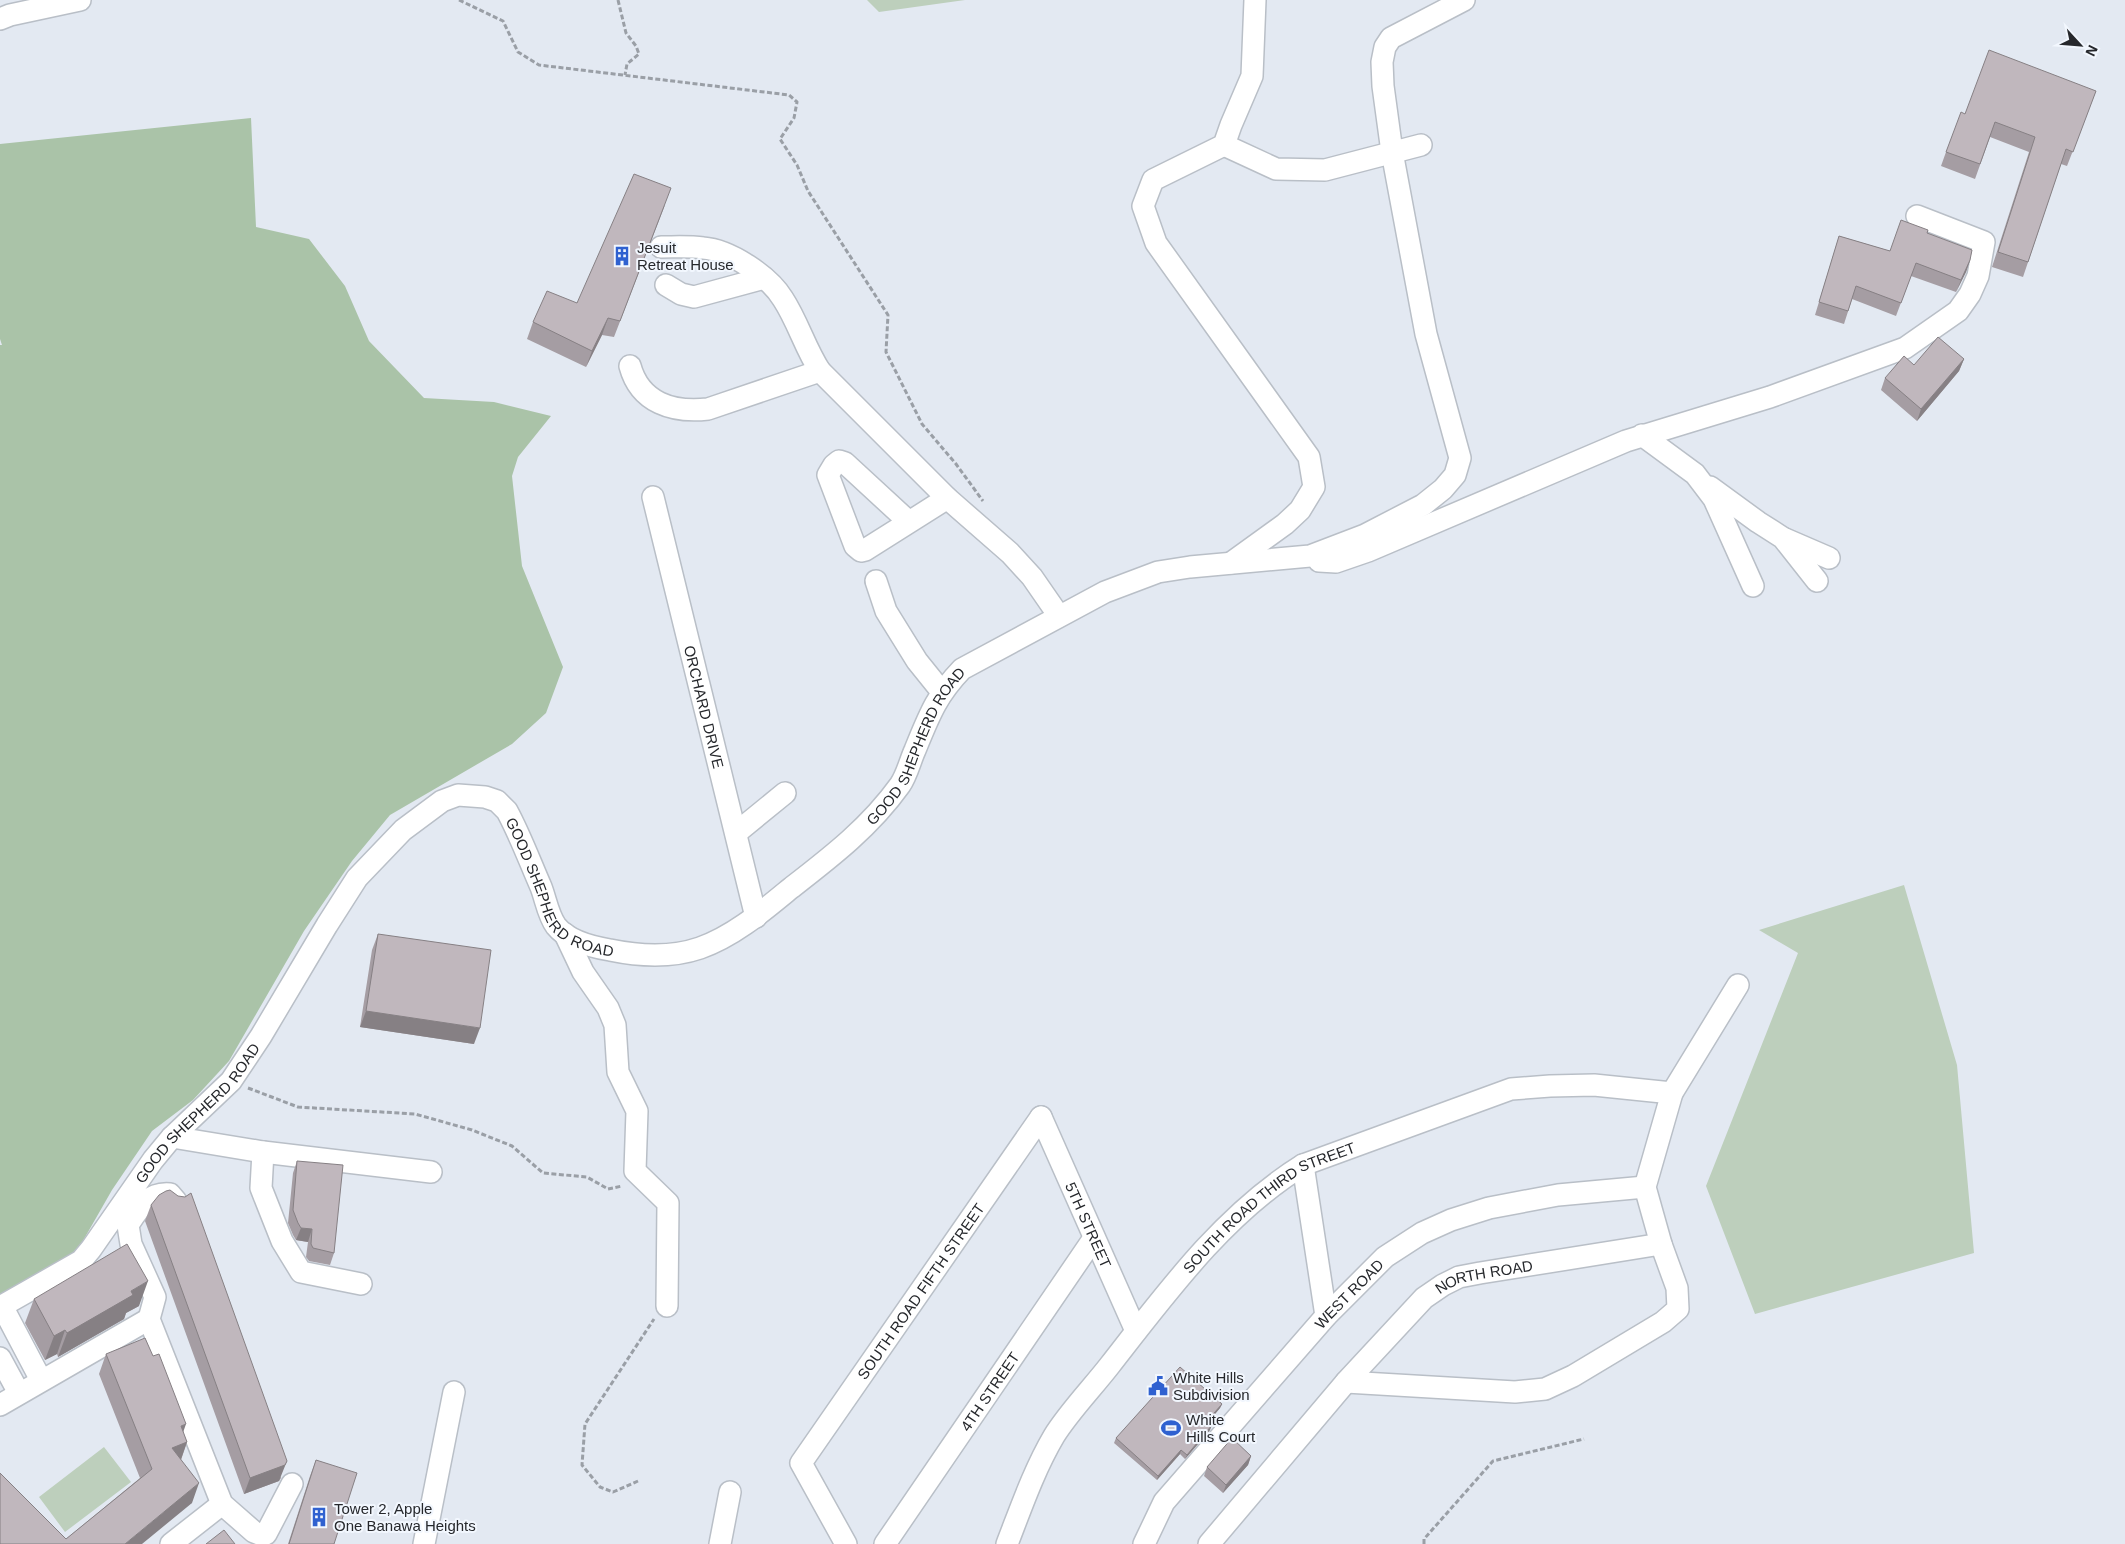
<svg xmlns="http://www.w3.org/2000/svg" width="2125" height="1544" viewBox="0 0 2125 1544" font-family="Helvetica,sans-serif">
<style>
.green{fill:#bdcfbc}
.forest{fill:#aac3a8}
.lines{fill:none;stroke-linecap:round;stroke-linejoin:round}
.minor-casing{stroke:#b9bfc7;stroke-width:24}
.path{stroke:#9a9fa6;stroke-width:3;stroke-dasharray:5 2.5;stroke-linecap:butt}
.minor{stroke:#fff;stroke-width:21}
.wall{fill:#a59da3}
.shaded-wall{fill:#868084}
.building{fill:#c0b7bd;stroke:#868084}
.labels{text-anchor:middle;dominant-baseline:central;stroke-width:4;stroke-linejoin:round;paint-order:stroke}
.poi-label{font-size:15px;fill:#26282c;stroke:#f2f7fe;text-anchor:start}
.street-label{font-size:15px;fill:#26282c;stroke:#f2f7fe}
</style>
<rect width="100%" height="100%" fill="#e3e9f2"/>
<path class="green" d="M867,0H965L879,12Z
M1904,885L1957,1065L1974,1253L1755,1314L1706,1186L1798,953L1759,930Z
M104,1447L131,1482L65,1532L39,1497Z"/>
<path class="forest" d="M251,118L256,227L309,239L345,286L369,341L424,398L494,402L551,416L518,457L512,476L522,566L563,667L546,713L512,744L390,815L352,861L304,931L229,1061L193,1100L152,1131L112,1190L80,1246L65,1265L0,1299V345H2L0,339V144Z"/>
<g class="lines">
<defs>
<g id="minor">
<path d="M0,19L10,15L80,0"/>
<path d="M1224,145L1276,169L1325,170L1421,145"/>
<path d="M661,247C675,247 689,246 703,248C730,250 769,276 783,299C798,322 805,348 820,371L947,498L1010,553L1032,577L1059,616"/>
<path d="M666,285L681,294L694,297L764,278"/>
<path d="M630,366C640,403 673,413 708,409L820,371"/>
<path d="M1642,435L1695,474L1714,499L1753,586"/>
<path d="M1710,487L1758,522L1783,538L1817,581"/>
<path id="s1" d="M653,497L756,917"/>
<path d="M909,522L845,463L839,461L834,465L828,475L855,546L861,551L865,550L941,502L947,498"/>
<path d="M1785,539L1829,558"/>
<path d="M1319,561L1336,562L1368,551L1626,441L1770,397L1905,348L1958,311L1970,294L1978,276L1984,242L1917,216"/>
<path d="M1231,563L1285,524L1300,510L1314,487L1309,457L1156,243L1143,206L1153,180L1224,145L1231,125L1252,76L1255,0"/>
<path d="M876,581L886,611L917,661L942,692"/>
<path d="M736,833L785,793"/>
<path d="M565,934L583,972L608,1008L615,1025L618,1072L637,1111L635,1171L668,1203L667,1306"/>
<path id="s2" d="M1041,1117L1136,1331"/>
<path d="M172,1137L263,1152L431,1172"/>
<path d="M263,1152L261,1188L282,1241L301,1272L361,1284"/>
<path d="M1303,1165L1326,1316"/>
<path d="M176,1201L170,1194C148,1192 139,1208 128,1225L131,1244L155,1297L149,1319L222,1504L254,1532L262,1535"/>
<path d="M2,1306L41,1380"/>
<path id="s3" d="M0,1307L81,1261L91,1249L153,1160L172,1137L231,1081L261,1036L327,925L357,878L403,830L442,801L458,795L485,797L497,801L507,811C520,835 530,862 541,887C546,900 548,915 556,926C568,941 592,947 610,950C639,956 671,958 700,948C734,936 763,911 791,888C831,857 870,827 900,785C907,775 910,761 915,750C929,716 936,696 962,669L1105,592L1158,572L1190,567L1310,556L1365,535L1423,505L1443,489L1455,475L1460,458L1426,334L1392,152L1383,86L1382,62L1385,47L1391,38L1464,0"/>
<path d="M0,1358L19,1393"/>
<path d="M1346,1382L1515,1392L1545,1389L1573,1376L1663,1322L1678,1309L1677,1288L1661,1244L1645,1187L1672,1093L1738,985"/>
<path d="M0,1405L149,1319"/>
<path d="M262,1535L266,1534L292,1484"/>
<path d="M171,1544L222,1504"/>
<path d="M424,1544L454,1392"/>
<path d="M720,1544L730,1492"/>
<path id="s4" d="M846,1544L801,1463L1041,1117"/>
<path id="s5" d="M885,1544L1094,1238"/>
<path id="s6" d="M1007,1544C1021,1508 1034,1470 1054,1436C1068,1413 1093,1387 1110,1365C1167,1292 1224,1214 1303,1165L1511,1089L1550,1086L1594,1085L1672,1093"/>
<path id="s7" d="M1144,1544L1164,1502L1326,1316L1385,1257L1422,1233L1451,1220L1489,1208L1558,1195L1645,1187"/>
<path id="s8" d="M1209,1544L1346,1382L1424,1298L1443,1285L1459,1277L1480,1273L1661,1244"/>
</g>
</defs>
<use href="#minor" class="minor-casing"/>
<path class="path" d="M459,0L503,21L518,52L539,65L789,95L797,102L794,118L780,139L797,165L808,191L888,315L886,352L922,424L956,464L983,501
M618,0L626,33L636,46L639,54L627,64L625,75
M248,1088L298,1107L415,1114L472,1130L512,1146L543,1173L587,1177L608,1189L622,1186
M638,1481L613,1492L600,1487L582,1465L585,1424L654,1319
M1424,1544V1539L1493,1461L1584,1439"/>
<use href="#minor" class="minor"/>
</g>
<path class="wall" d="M2096,91L2067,166L2061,164L2023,277L1992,267L2029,152L1990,137L1975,179L1941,166L1946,152L1965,114Z
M665,205L614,337L602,335L586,367L527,339L533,322L577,303Z
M1927,233L1970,260L1966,272L1956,292L1911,276L1896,316L1852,299L1844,324L1815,315L1839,236L1890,251Z
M1964,359L1959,371L1917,421L1881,390L1885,378L1914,365Z
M378,934L474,1044L360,1027L372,950Z
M297,1161L334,1253L330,1265L309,1261L306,1257L308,1242L296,1240L293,1235L288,1223L293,1173Z
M151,1205L281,1478L279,1481L244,1494L145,1221Z
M34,1299L139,1306L126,1313L124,1319L58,1357L57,1354L45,1360L25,1323Z
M106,1354L183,1433L187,1442L181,1460L192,1503L66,1539L140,1478L99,1374Z
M1222,1404L1220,1408L1208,1422L1210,1430L1185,1459L1180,1454L1157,1480L1114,1443L1116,1438Z
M1251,1456L1248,1465L1223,1493L1204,1476L1207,1467Z
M316,1460L334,1544H288L310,1476Z"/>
<path class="shaded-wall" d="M1970,260L1966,272L1956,292L1961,280Z
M608,318L602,335L586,367L592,351Z
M1964,359L1959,371L1917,421L1921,409Z
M366,1011L480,1028L474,1044L360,1027Z
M301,1228L312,1229L308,1242L296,1240Z
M148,1281L139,1306L126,1313L124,1319L58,1357L67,1333L131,1291Z
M65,1330L57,1354L45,1360L54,1336Z
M1222,1404L1220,1408L1206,1425L1207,1421Z
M186,1424L179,1444L181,1426Z
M1212,1425L1210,1430L1185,1459L1187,1455Z
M187,1442L180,1462L172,1448Z
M1181,1450L1180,1454L1157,1480L1158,1476Z
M1251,1456L1248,1465L1223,1493L1226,1485Z
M287,1461L279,1481L244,1494L250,1478Z
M199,1483L192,1503L142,1544H125Z"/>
<path class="building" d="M1989,50L2096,91L2073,152L2066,149L2028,262L1998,252L2035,137L1995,122L1980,164L1946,152L1961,112L1965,114Z
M634,174L671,188L620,321L608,318L592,351L533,322L547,291L577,303Z
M1901,220L1928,230L1927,233L1972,250L1970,260L1961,280L1916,263L1901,303L1856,286L1848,311L1819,302L1839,236L1890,251Z
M1938,337L1964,359L1921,409L1885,378L1904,356L1914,365Z
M378,934L491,950L480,1028L366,1011Z
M297,1161L343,1165L334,1253L313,1248L311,1244L312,1229L301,1228L298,1223L293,1210Z
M170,1190L178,1196L185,1197L191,1193L287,1461L285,1465L250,1478L151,1205L159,1195L166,1191Z
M127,1244L148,1281L131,1291L133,1295L67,1333L65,1330L54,1336L34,1299Z
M145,1338L153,1356L159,1354L186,1424L181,1426L187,1442L172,1448L199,1483L125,1544H0V1473L66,1539L152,1469L106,1354Z
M1180,1367L1222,1404L1207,1421L1212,1425L1187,1455L1181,1450L1158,1476L1116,1438Z
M1232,1438L1251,1456L1226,1485L1207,1467Z
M316,1460L357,1473L334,1544H289Z
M224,1530L235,1544H206Z"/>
<defs>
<symbol id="building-bare" viewBox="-9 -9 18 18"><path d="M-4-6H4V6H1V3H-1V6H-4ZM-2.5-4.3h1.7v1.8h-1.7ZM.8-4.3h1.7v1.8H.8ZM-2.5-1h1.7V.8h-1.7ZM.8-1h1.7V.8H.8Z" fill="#2f61d0" stroke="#f2f7fe" stroke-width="2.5" paint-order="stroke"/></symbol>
<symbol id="civic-bare" viewBox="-9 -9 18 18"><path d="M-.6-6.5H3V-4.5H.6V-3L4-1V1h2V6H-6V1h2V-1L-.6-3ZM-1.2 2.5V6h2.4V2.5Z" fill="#2f61d0" stroke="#f2f7fe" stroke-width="2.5" paint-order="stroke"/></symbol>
<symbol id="stadium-bare" viewBox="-9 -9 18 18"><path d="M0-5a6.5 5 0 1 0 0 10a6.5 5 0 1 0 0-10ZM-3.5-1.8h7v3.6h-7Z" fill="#2f61d0" stroke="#f2f7fe" stroke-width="2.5" paint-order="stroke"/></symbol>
</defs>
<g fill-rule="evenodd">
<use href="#building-bare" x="608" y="242" width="28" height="28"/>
<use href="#civic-bare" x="1144" y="1372" width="28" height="28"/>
<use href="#stadium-bare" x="1157" y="1414" width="28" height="28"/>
<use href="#building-bare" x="305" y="1503" width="28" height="28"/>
</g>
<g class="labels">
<g class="poi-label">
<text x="637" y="247">Jesuit<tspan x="637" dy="17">Retreat House</tspan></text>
<text x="1173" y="1377">White Hills<tspan x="1173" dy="17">Subdivision</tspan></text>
<text x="1186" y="1419">White<tspan x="1186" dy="17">Hills Court</tspan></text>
<text x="334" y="1508">Tower 2, Apple<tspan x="334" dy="17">One Banawa Heights</tspan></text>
</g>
<g class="street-label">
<text stroke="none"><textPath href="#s1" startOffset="216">ORCHARD DRIVE</textPath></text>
<text stroke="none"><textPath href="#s3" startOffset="1332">GOOD SHEPHERD ROAD</textPath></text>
<text stroke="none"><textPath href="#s3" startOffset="852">GOOD SHEPHERD ROAD</textPath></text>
<text stroke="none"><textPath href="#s3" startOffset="282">GOOD SHEPHERD ROAD</textPath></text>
<text stroke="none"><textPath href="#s6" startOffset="436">SOUTH ROAD THIRD STREET</textPath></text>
<text stroke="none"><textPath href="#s2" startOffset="118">5TH STREET</textPath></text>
<text stroke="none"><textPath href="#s8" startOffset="392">NORTH ROAD</textPath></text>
<text stroke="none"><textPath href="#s4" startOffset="302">SOUTH ROAD FIFTH STREET</textPath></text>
<text stroke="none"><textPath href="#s7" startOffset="325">WEST ROAD</textPath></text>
<text stroke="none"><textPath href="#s5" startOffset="185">4TH STREET</textPath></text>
</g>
</g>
<g transform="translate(2080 45) rotate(116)" stroke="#f2f7fe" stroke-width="4" paint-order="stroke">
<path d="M0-4L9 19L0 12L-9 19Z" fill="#26282c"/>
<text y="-8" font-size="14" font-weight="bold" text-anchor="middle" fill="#26282c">N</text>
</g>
</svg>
